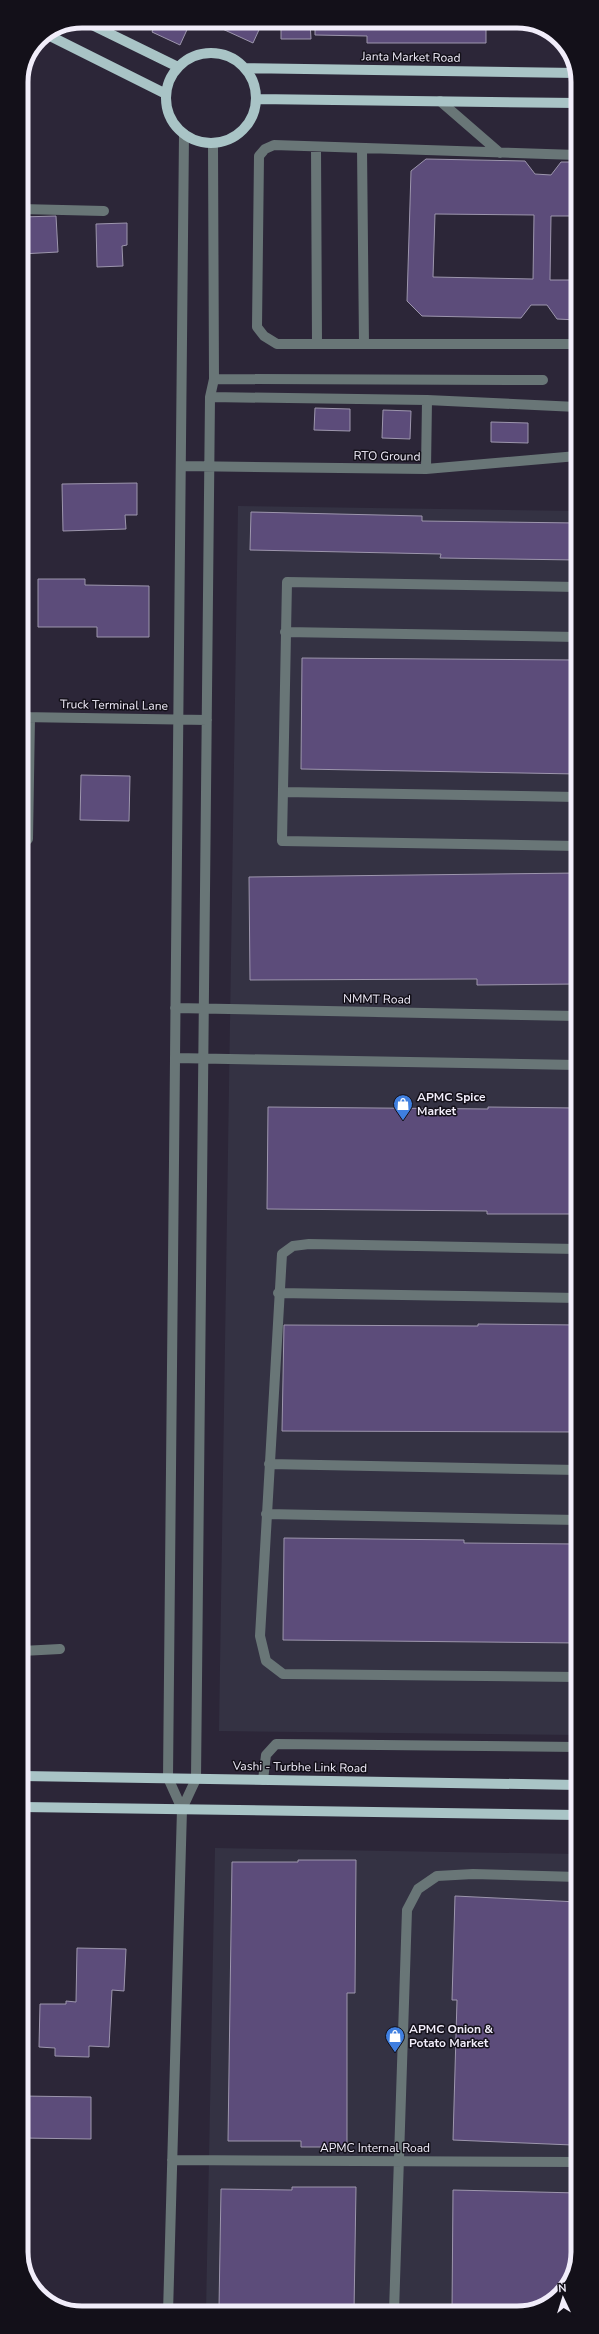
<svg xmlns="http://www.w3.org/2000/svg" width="599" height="2334" viewBox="0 0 599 2334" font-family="'Nunito Sans',sans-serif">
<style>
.commercial{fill:#343243}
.building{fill:#5c4c7a;stroke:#9d96ad;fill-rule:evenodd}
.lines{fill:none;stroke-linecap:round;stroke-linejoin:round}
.minor{stroke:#697677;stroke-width:10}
.major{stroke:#a9c4c6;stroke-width:10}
.labels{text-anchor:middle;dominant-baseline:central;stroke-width:3;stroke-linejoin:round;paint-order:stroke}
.street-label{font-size:12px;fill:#f1edfa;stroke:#131019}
.poi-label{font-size:12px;font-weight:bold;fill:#f1edfa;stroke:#131019;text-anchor:start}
.rim{fill:none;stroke:#f1edfa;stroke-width:5}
</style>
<rect width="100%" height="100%" fill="#2c2638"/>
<path class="commercial" d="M238,506L577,511L578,1735L219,1731Z
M215,1848L578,1854V2252L563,2292L528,2312L206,2313Z"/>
<path class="building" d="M157,21H191L180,45L152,32Z
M205,21H263L253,43Z
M281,21H310L311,39H281Z
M315,21H486V43H367V36L315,35Z
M426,159L525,161L535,174L551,175L561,162H577V216H551L550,280H577V320L557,319L547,305H531L521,318L422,316L407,301L411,171ZM435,214L534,215L533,279L433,277Z
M56,216L58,252L21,254V217Z
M127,223V245L122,246L123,266L97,267L96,224Z
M315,408L350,409V431L314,430Z
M383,410L411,411L410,439L382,438Z
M491,422L528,423V443L491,442Z
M137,483V515H125L126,529L63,531L62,484Z
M251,512L422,516V521L577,523V560L440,558L441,554L250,550Z
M38,579H85V585L149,586V637H97V627H38Z
M302,658L577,660V774L301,769Z
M81,775L130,776L129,821L80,820Z
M577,873V984L477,985V979L250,980L249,877Z
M268,1107L488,1109V1107L577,1108V1214H487V1211L267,1209Z
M478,1324L578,1325V1432L282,1431L284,1325L478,1326Z
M284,1538L464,1540V1543L578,1544V1643L283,1640Z
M298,1860H356L355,1993H347V2147H301V2141H228L232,1862H298Z
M455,1896L578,1902V2008L572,2145L453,2140L457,2000H452Z
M77,1948L126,1949L124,1991L112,1990L109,2047L89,2046V2057L55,2056V2048L39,2047L40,2004H66V2001L76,2002Z
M22,2096L91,2097V2139L22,2138Z
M292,2187H356L354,2312H291V2309L219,2308L221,2189L292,2190Z
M453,2190L578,2193V2252L563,2292L528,2312H452Z"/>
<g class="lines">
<path class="minor" d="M440,101L500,153
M316,147L317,344
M362,148L364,344
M577,155L274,145L265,149L259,156L257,327L264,336L277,344H577
M21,209L104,211
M214,379L543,380
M427,400L577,407
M181,466L426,469L427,400L210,397
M426,469L577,456
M21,569L22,717
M577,587L287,582L282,841L577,846
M285,632L577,637
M21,717L207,720
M283,792L577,797
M21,846L28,839L30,717
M175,1008L577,1016
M175,1058L577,1065
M577,1249L309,1244L293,1246L282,1254L260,1636L266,1661L283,1674L578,1677
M278,1293L578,1298
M269,1464L578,1470
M266,1514L578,1520
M22,1651L60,1649
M263,1780L266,1755L276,1744L578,1747
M182,1809L168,1778L184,134
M172,2160L578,2162
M394,2312L407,1910L418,1889L437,1876L473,1874L578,1877
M168,2313L182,1809L196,1779L210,397L214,379L213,143"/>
<path class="major" d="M84,21L178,67
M48,35L166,94
M166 98a45 45 0 1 1 90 0a45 45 0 1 1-90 0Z
M245,68L577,73
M256,99L577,103
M22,1776L578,1785
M22,1807L578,1815"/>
</g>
<defs>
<symbol id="shop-pin" viewBox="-11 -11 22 30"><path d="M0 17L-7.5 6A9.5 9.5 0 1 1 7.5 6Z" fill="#3f7fe0" stroke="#131019"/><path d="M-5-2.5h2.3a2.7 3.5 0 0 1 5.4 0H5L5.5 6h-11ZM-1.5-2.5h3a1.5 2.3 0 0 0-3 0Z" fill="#fff"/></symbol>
</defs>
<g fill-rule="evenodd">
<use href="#shop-pin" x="392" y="1093" width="22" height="30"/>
<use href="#shop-pin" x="384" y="2025" width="22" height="30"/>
</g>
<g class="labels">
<g class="street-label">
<text transform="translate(411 57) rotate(1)">Janta Market Road</text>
<text transform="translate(387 456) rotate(1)">RTO Ground</text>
<text transform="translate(114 705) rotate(1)">Truck Terminal Lane</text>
<text transform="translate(377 999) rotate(1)">NMMT Road</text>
<text transform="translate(300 1767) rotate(1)">Vashi - Turbhe Link Road</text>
<text x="375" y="2148">APMC Internal Road</text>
</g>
<g class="poi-label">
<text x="417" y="1097">APMC Spice<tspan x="417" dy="14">Market</tspan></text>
<text x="409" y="2029">APMC Onion &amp;<tspan x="409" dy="14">Potato Market</tspan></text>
</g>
</g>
<path d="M0 0H599V2334H0ZM82 28H517A54 54 0 0 1 571 82V2252A54 54 0 0 1 517 2306H82A54 54 0 0 1 28 2252V82A54 54 0 0 1 82 28Z" fill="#131019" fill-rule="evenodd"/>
<path class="rim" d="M82 28H517A54 54 0 0 1 571 82V2252A54 54 0 0 1 517 2306H82A54 54 0 0 1 28 2252V82A54 54 0 0 1 82 28Z"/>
<g transform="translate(563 2298) rotate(356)" stroke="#131019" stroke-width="3" paint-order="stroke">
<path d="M0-3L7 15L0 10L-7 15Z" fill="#f1edfa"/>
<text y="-6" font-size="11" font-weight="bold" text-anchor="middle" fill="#f1edfa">N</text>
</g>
</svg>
